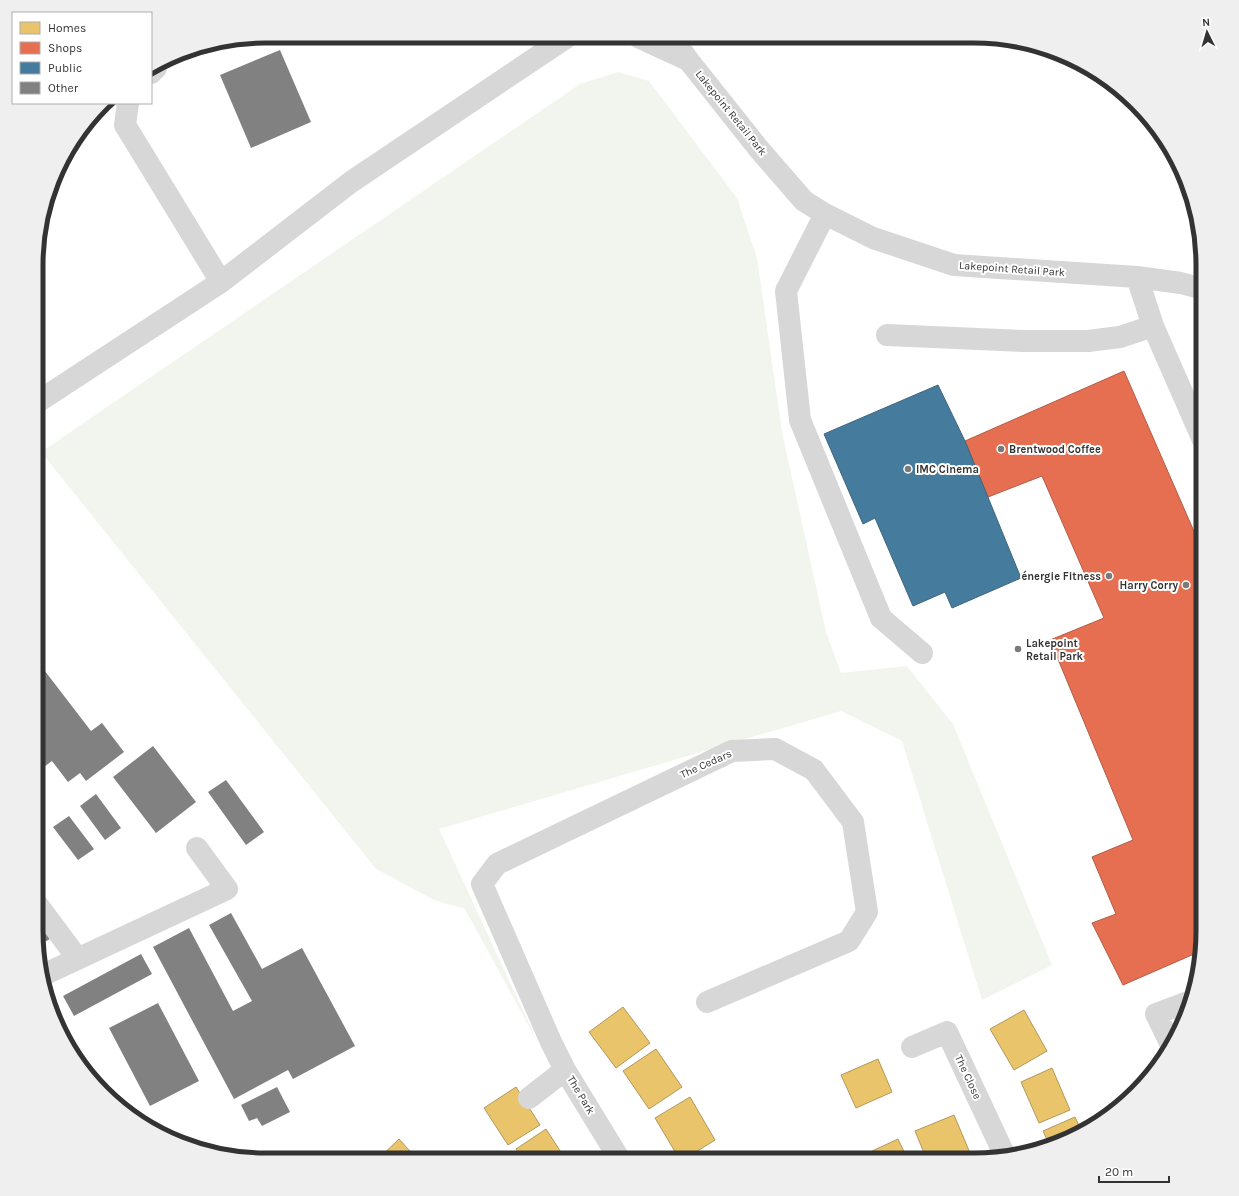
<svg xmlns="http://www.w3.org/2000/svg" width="1239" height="1196" viewBox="0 0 1239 1196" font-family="Karla,sans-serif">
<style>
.green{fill:#f1f5ed}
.homes{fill:#e9c46a;stroke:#b2985a}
.shops{fill:#e76f51;stroke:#b15d48}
.public{fill:#457b9d;stroke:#40657d}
.building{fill:#818181}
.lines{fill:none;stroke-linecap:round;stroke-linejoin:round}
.minor{stroke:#d7d7d7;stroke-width:22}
.poi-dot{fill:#7a7a7a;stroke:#fff;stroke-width:1.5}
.labels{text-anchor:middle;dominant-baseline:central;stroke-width:4;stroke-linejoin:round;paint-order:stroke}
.street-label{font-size:11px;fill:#333;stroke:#fff}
.poi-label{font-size:11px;font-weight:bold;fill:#333;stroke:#fff;text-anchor:start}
.rim{fill:none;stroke:#333;stroke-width:5}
</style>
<rect width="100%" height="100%" fill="#fff"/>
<path class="green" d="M618,72L649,81L737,198L757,258L782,432L826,632L841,673L907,666L953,724L1052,965L982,1000L902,741L841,711L439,829L538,1043L465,909L434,900L376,869L41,452L580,84Z"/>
<path class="homes" d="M623,1007L650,1043L616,1068L589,1032Z
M1024,1010L1047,1051L1014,1070L990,1029Z
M656,1049L682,1087L649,1109L623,1071Z
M878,1059L892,1092L856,1108L841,1075Z
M1052,1068L1070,1110L1039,1123L1021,1082Z
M516,1087L540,1125L508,1145L484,1108Z
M690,1097L715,1140L683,1160H680L655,1118Z
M954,1115L970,1153L953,1160H927L915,1131Z
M1075,1117L1081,1130L1050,1146L1043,1131Z
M546,1129L566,1160H523L516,1149Z
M399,1139L418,1160H377Z
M898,1139L908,1160H855V1159Z"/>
<path class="shops" d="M1124,371L1203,552V946L1201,951L1123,985L1092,923L1116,914L1092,857L1133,840L1050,640L1104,618L1042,476L988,497L965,441Z"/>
<path class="public" d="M938,385L965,441L1021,578L952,608L945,592L913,606L875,518L863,524L824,434Z"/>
<path class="building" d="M280,50L311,122L251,148L220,75Z
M38,662L91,731L102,723L124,752L86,781L80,773L68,782L52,761L37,772Z
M153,746L196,802L156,833L113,777Z
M226,780L264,832L246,845L208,792Z
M96,794L121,828L105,840L80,806Z
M69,816L94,849L78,860L53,827Z
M231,913L262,969L302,948L355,1046L293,1079L288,1070L234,1099L153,947L189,928L233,1011L252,1001L209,925Z
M37,916L50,939L37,946H36Z
M141,954L152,974L74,1016L63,996Z
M158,1003L199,1081L150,1106L109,1028Z
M277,1087L290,1112L262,1126L257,1118L249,1121L241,1105Z"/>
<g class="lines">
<path class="minor" d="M638,37L688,60
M672,37L689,61L758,148L804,201L825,214L873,238L954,265L1137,277L1181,283L1203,289
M151,73L156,68
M128,103L125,125L221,282
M825,214L786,291L800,420L881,618L922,653
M1137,277L1153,326L1203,440
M887,335L1024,341H1088L1120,337L1153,326
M39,401L221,282L351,182L567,37
M37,904L78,959
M43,975L227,889L197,848
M1171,1045L1156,1014L1188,1002
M912,1047L947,1032L1005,1156
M565,1070L551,1042L482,884L497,864L732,751L775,749L814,770L853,822L867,912L849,941L707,1002
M529,1098L565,1070L620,1160"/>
</g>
<g class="poi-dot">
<circle cx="1001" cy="449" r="4"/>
<circle cx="908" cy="469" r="4"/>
<circle cx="1109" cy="576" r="4"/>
<circle cx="1186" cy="585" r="4"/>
<circle cx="1018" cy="649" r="4"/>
</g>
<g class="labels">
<g class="street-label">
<text transform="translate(731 113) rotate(51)">Lakepoint Retail Park</text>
<text transform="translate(1012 269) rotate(4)">Lakepoint Retail Park</text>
<text transform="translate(706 764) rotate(-24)">The Cedars</text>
<text transform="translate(968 1077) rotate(65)">The Close</text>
<text transform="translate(581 1095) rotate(59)">The Park</text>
</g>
<g class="poi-label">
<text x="1009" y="449">Brentwood Coffee</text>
<text x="916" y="469">IMC Cinema</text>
<text x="1101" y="576" text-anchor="end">énergie Fitness</text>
<text x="1178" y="585" text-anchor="end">Harry Corry</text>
<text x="1026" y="643">Lakepoint<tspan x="1026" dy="13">Retail Park</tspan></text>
</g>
</g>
<path d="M0 0H1239V1196H0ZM265 43H974A222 222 0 0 1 1196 265V931A222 222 0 0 1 974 1153H265A222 222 0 0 1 43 931V265A222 222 0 0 1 265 43Z" fill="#efefef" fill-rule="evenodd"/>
<path class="rim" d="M265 43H974A222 222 0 0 1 1196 265V931A222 222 0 0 1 974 1153H265A222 222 0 0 1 43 931V265A222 222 0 0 1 265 43Z"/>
<rect x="12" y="12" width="140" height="92" fill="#ffffff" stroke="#adadad"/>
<rect x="20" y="22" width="20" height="12" fill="#e9c46a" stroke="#adadad"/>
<text x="48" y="32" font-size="12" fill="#333333">Homes</text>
<rect x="20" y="42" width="20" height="12" fill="#e76f51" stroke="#adadad"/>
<text x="48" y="52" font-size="12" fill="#333333">Shops</text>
<rect x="20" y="62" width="20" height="12" fill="#457b9d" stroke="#adadad"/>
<text x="48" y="72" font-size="12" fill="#333333">Public</text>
<rect x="20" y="82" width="20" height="12" fill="#818181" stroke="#adadad"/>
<text x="48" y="92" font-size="12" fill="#333333">Other</text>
<g transform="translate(1207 32) rotate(355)" stroke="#ffffff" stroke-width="3" paint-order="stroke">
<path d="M0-3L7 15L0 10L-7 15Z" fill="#333333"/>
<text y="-6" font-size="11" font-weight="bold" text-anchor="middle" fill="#333333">N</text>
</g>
<path d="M1099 1176v6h70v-6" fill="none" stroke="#333333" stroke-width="2"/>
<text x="1105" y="1176" font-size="12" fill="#333333" stroke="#ffffff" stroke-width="3" paint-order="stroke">20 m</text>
</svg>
